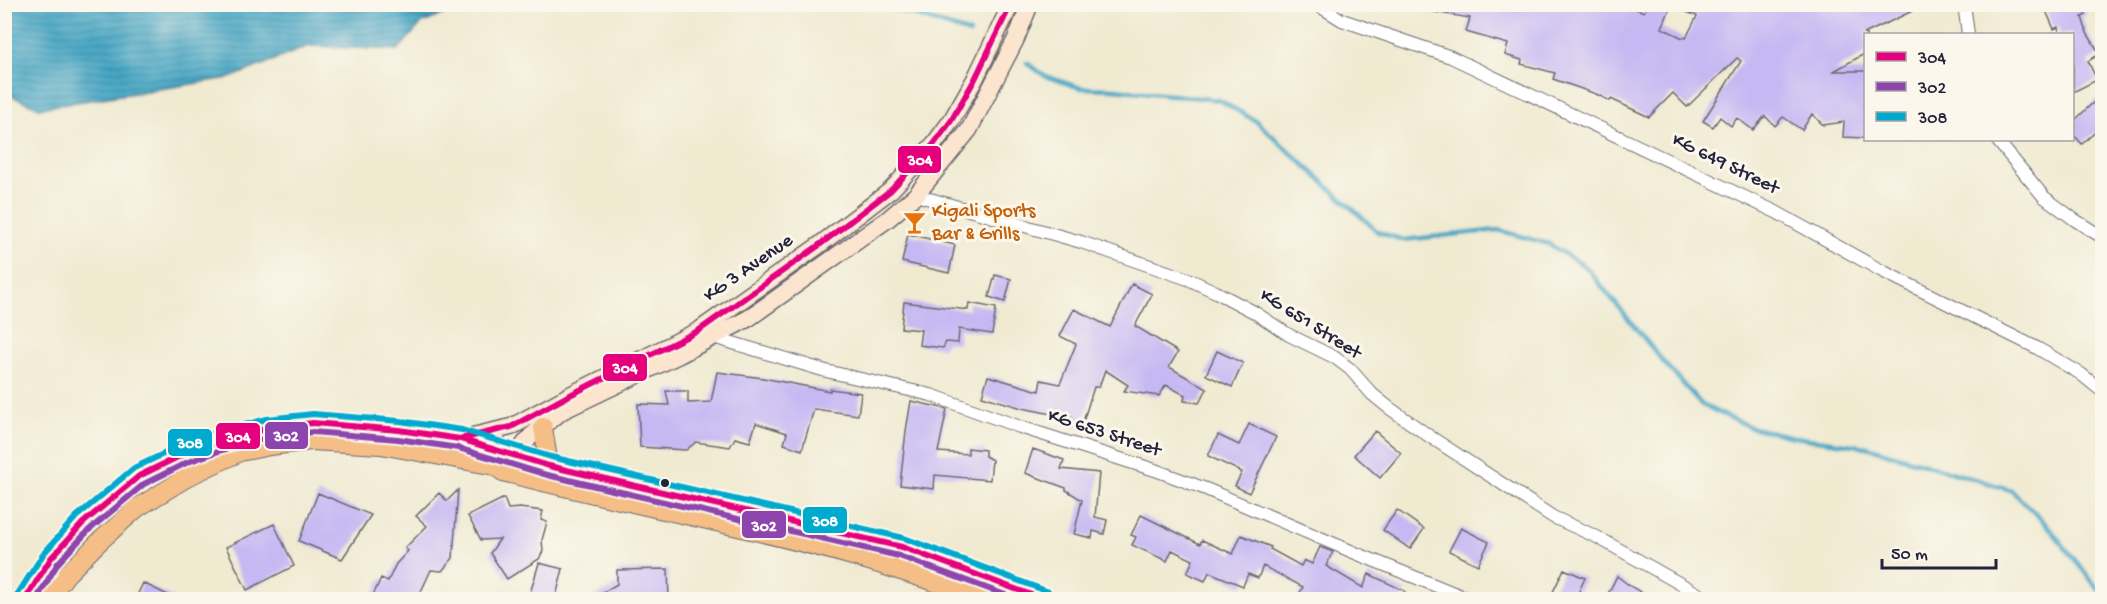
<svg xmlns="http://www.w3.org/2000/svg" width="2107" height="604" viewBox="0 0 2107 604" font-family="'Gochi Hand',sans-serif">
<style>
.water{fill:url(#water-rules);stroke:#346480;stroke-width:1.5}
.lines{fill:none;stroke-linecap:round;stroke-linejoin:round}
.stream{stroke:#45a6c5;stroke-width:4.5}
.building{fill:#c6b8f3;fill-rule:evenodd}
.minor-casing{stroke:#6a6870;stroke-width:14}
.secondary-casing{stroke:#6a6870;stroke-width:19}
.primary-casing{stroke:#6a6870;stroke-width:20}
.minor{stroke:#fff;stroke-width:12}
.secondary{stroke:#fbe5cf;stroke-width:16}
.primary{stroke:#f5be86;stroke-width:18}
.bus-1-casing{stroke:#fbf7ec;stroke-width:10}
.bus-2-casing{stroke:#fbf7ec;stroke-width:10}
.bus-3-casing{stroke:#fbf7ec;stroke-width:10}
.bus-1{stroke:#e5007d;stroke-width:6}
.bus-2{stroke:#8e44ad;stroke-width:6}
.bus-3{stroke:#00a9ce;stroke-width:6}
.bus-dot{fill:#22223b;stroke:#fbf7ec;stroke-width:2}
.labels{text-anchor:middle;dominant-baseline:central;stroke-width:6;stroke-linejoin:round;paint-order:stroke}
.street-label{font-size:20px;fill:#22223b;stroke:#fbf7ec}
.food-label{font-size:20px;fill:#c56008;stroke:#fbf7ec;text-anchor:start}
.line-badge{stroke:#fbf7ec;stroke-width:2}
.badge-label{font-size:16px;text-anchor:middle;font-weight:bold;fill:#fff}
</style>
<defs>
<pattern id="water-rules" width="6" height="5" patternUnits="userSpaceOnUse" patternTransform="scale(1.5)"><rect width="6" height="5" fill="#45a6c5"/><path d="M0 2.5h6" fill="none" stroke="#3987a1"/></pattern>
</defs>
<rect width="100%" height="100%" fill="#fbf7ec"/>
<filter id="ink" filterUnits="userSpaceOnUse"><feTurbulence type="fractalNoise" baseFrequency=".0167" numOctaves="2"/><feDisplacementMap in="SourceGraphic" scale="12" xChannelSelector="R" yChannelSelector="G"/><feConvolveMatrix kernelMatrix="1 2 1 2 8 2 1 2 1" color-interpolation-filters="sRGB"/></filter>
<filter id="wash" filterUnits="userSpaceOnUse"><feTurbulence type="fractalNoise" baseFrequency=".008" numOctaves="4" result="noise"/><feDisplacementMap in="SourceGraphic" scale="24" xChannelSelector="R" yChannelSelector="G"/><feGaussianBlur stdDeviation="1.35" result="paint"/><feColorMatrix in="noise" values="0 0 0 0 0 0 0 0 0 0 0 0 0 0 0 0 0 1.4 0 .05"/><feComposite in="paint" operator="in"/></filter>
<g filter="url(#wash)">
<rect width="100%" height="100%" fill="#f0ead1"/>
<path class="water" d="M5,4H465V5L421,24L398,50L309,46L230,78L39,108L5,93Z"/>
<g class="lines">
<path class="stream" d="M881,4L970,33
M1027,63L1045,76L1081,88L1114,89L1219,100L1256,121L1378,232L1403,240L1498,230L1549,244L1586,267L1665,364L1702,405L1750,427L1794,437L1867,447L2011,490L2048,526L2102,594"/>
</g>
<g id="blocks">
<path class="building" d="M1429,4H1524L1550,7V4H1624L1644,12L1649,4H1927L1864,34H1866V53L1834,71H1866V138L1843,137L1844,122L1823,125L1812,114L1802,130L1783,117L1775,126L1765,116L1753,130L1737,118L1731,126L1720,117L1713,127L1703,121L1741,61L1737,58L1687,107L1673,93L1649,117L1611,99L1610,101L1596,94L1553,79L1555,73L1521,64L1522,60L1505,55L1508,44L1466,32L1470,18L1428,11ZM1671,6L1697,16L1686,38L1684,37L1683,38L1662,28Z
M2043,4H2081L2086,15L2082,17L2087,33L2100,54L2088,61L2097,80L2073,92V34H2060L2058,27L2054,29Z
M2103,93V125L2082,144L2073,134V122Z
M908,234L955,245L949,273L902,262Z
M995,275L1011,279L1005,302L989,297Z
M1132,284L1152,294L1135,326L1178,352L1169,367L1207,389L1199,403L1184,401L1185,395L1166,385L1159,396L1124,391L1128,385L1105,370L1099,387H1094L1081,428L1070,425L1072,418L1022,408L982,396L988,376L1039,391L1041,380L1060,384L1076,344L1060,336L1074,309L1110,327Z
M904,302L968,310L969,303L996,308L992,334L959,329L958,343L946,342L943,348L919,345L921,330L901,328Z
M1217,351L1243,363L1232,387L1206,375Z
M717,372L763,378L830,391V389L861,393L858,415L814,409L802,450L784,444L787,433L756,423L750,442L735,438L730,447L696,442L686,450L640,447L638,404L669,405L666,391H688V403L711,402Z
M911,401L947,409L938,452L968,454V448L985,450V456L992,460L990,480L935,475L934,489L900,485L906,431Z
M1249,424L1276,437L1249,493L1235,486L1242,472L1208,456L1218,435L1239,445Z
M1375,431L1401,453L1380,478L1354,455Z
M1033,449L1064,460L1061,469L1099,473L1095,517L1107,520L1104,534L1093,531L1092,538L1074,534L1082,500L1066,490V488L1025,473Z
M458,490L453,558L442,571L431,570L417,600H371L381,578L388,581L396,564L408,551L405,548L427,526L416,516L439,493L447,501Z
M318,493L371,515L342,559L299,541Z
M504,498L508,509L520,508L543,511L541,520L547,522L542,540L543,551L539,559L507,579L490,553L500,539L481,540L468,516Z
M1397,510L1424,529L1410,549L1383,530Z
M1141,515L1200,544L1202,540L1233,554L1241,535L1271,547L1270,549L1301,566L1304,560L1312,564L1320,547L1333,552L1326,566L1363,588L1369,574L1405,591L1401,600H1296L1303,587L1263,566L1258,578L1248,574L1243,586L1209,572L1205,581L1187,573L1193,560L1172,550L1167,561L1132,545L1136,537L1131,535Z
M274,524L294,566L247,590L226,547Z
M1461,528L1489,542L1478,565L1449,551Z
M539,563L563,569L555,600H528Z
M668,569L669,600H590L617,584V570Z
M1564,569L1585,578L1575,600H1564L1552,594Z
M1617,576L1630,586L1654,600H1605Z
M143,583L178,600H135Z"/>
</g>
</g>
<g filter="url(#ink)">
<use href="#blocks" fill-opacity="0" stroke="#6a6870" stroke-width="1.5"/>
<g class="lines">
<defs>
<path id="minor" d="M1316,4L1342,20L1451,57L1776,212L1882,271L2037,348L2081,374L2102,391
M1964,4L1968,34
M1997,140L2044,197L2075,220L2102,237
M916,195L1081,242L1188,279L1216,292L1254,312L1289,335L1334,357L1350,369L1372,394L1388,407L1429,436L1553,517L1597,537L1709,600
M713,337L826,371L931,395L1020,427L1155,470L1206,489L1353,552L1471,600"/>
<path id="secondary" d="M460,439L511,427L568,396L698,331L818,246L891,190L934,144L951,121L975,79L1011,4
M508,464L531,436L562,411L679,355L749,318L888,219L916,195L969,130L1016,39L1030,4"/>
<path id="primary" d="M543,427L549,466
M25,600L51,558L83,523L139,476L184,454L219,441L269,428L313,423L399,430L460,439L549,466L856,535L902,547L1046,600
M47,600L67,574L100,541L137,508L191,475L240,452L270,446L311,441L381,445L495,466L503,472C618,502 734,523 849,555C895,568 941,584 988,600"/>
</defs>
<use href="#minor" class="minor-casing"/>
<use href="#secondary" class="secondary-casing"/>
<use href="#primary" class="primary-casing"/>
<use href="#minor" class="minor"/>
<use href="#secondary" class="secondary"/>
<use href="#primary" class="primary"/>
<defs>
<path id="bus-1" d="M460,439L511,427L568,396L698,331L818,246L891,190L934,144L951,121L975,79L1011,4
M25,600L51,558L83,523L139,476L184,454L219,441L269,428L313,423L399,430L460,439L549,466L902,547L1045,600"/>
<path id="bus-2" d="M36,600L58,563L89,530L144,484L188,462L222,450L271,437L313,432L398,439L458,448L547,475L899,556L1019,600"/>
<path id="bus-3" d="M17,595L44,553L76,517L134,468L180,446L217,432L267,419L313,414L400,421L462,430L551,457L904,538L1049,592"/>
</defs>
<use href="#bus-1" class="bus-1-casing"/>
<use href="#bus-2" class="bus-2-casing"/>
<use href="#bus-3" class="bus-3-casing"/>
<use href="#bus-1" class="bus-1"/>
<use href="#bus-2" class="bus-2"/>
<use href="#bus-3" class="bus-3"/>
</g>
</g>
<defs>
<symbol id="bar-bare" viewBox="-9 -9 18 18"><path d="M-6-5H6L.8 .8V4.5H3.5V6h-7V4.5H-.8V.8Z" fill="#e8710a" stroke="#fbf7ec" stroke-width="2.5" paint-order="stroke"/></symbol>
</defs>
<g fill-rule="evenodd">
<use href="#bar-bare" x="898" y="206" width="33" height="33"/>
</g>
<circle class="bus-dot" cx="665" cy="483" r="5"/>
<g class="labels">
<g class="street-label">
<text transform="translate(1725 165) rotate(26)">KG 649 Street</text>
<text transform="translate(749 269) rotate(-35)">KG 3 Avenue</text>
<text transform="translate(1310 325) rotate(32)">KG 651 Street</text>
<text transform="translate(1104 434) rotate(18)">KG 653 Street</text>
</g>
<g class="food-label">
<text x="932" y="212">Kigali Sports<tspan x="932" dy="23">Bar &amp; Grills</tspan></text>
</g>
</g>
<g class="line-badge">
<rect x="897" y="145" width="45" height="29" rx="6" fill="#e5007d"/>
<rect x="602" y="353" width="46" height="29" rx="6" fill="#e5007d"/>
<rect x="264" y="421" width="45" height="29" rx="6" fill="#8e44ad"/>
<rect x="215" y="422" width="46" height="28" rx="6" fill="#e5007d"/>
<rect x="167" y="428" width="46" height="29" rx="6" fill="#00a9ce"/>
<rect x="802" y="506" width="46" height="28" rx="6" fill="#00a9ce"/>
<rect x="741" y="510" width="46" height="29" rx="6" fill="#8e44ad"/>
</g>
<g class="badge-label">
<text x="920" y="165">304</text>
<text x="625" y="373">304</text>
<text x="286" y="441">302</text>
<text x="238" y="442">304</text>
<text x="190" y="448">308</text>
<text x="825" y="526">308</text>
<text x="764" y="531">302</text>
</g>
<rect width="2107" height="604" fill="none" stroke="#fbf7ec" stroke-width="24"/>
<rect x="1864" y="33" width="210" height="108" fill="#fbf7ec" stroke="#a4a2a5" stroke-width="1.5"/>
<rect x="1876" y="52" width="30" height="9" fill="#e5007d" stroke="#a4a2a5" stroke-width="1.5"/>
<text x="1918" y="63" font-size="18" fill="#22223b">304</text>
<rect x="1876" y="82" width="30" height="9" fill="#8e44ad" stroke="#a4a2a5" stroke-width="1.5"/>
<text x="1918" y="93" font-size="18" fill="#22223b">302</text>
<rect x="1876" y="112" width="30" height="9" fill="#00a9ce" stroke="#a4a2a5" stroke-width="1.5"/>
<text x="1918" y="123" font-size="18" fill="#22223b">308</text>
<path d="M1882 559v9h114v-9" fill="none" stroke="#22223b" stroke-width="3"/>
<text x="1891" y="559" font-size="18" fill="#22223b" stroke="#fbf7ec" stroke-width="4.5" paint-order="stroke">50 m</text>
</svg>
